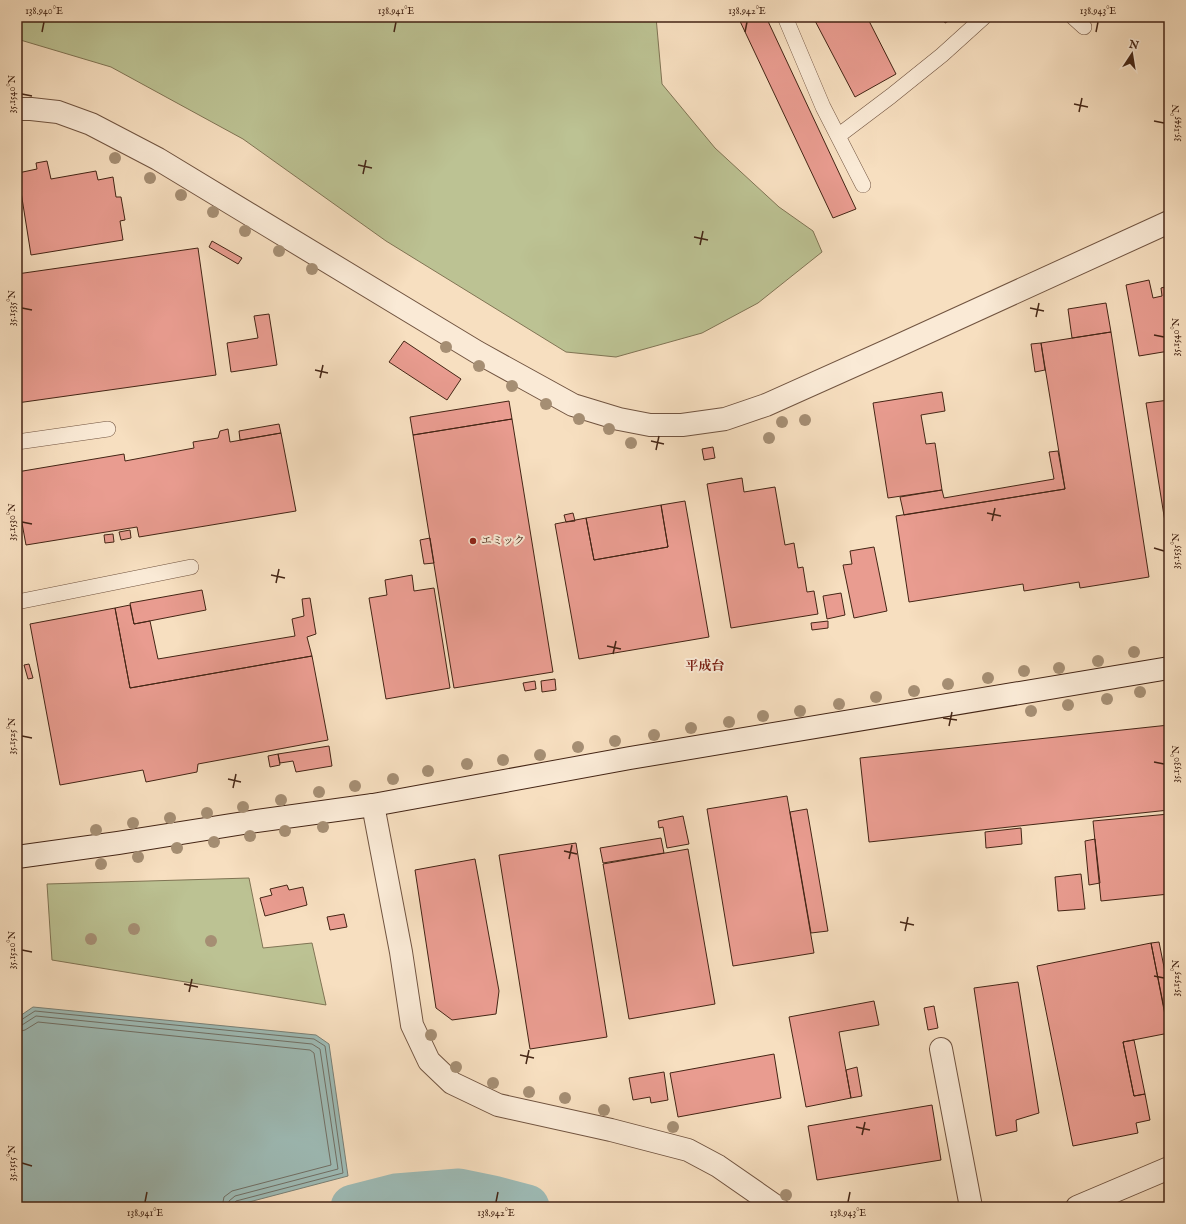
<svg xmlns="http://www.w3.org/2000/svg" width="1186" height="1224" viewBox="0 0 1186 1224" font-family="'IM FELL English','Noto Serif JP',serif">
<style>
.green{fill:#bcc293;stroke:#807454}
.water{fill:#9ebcb7;stroke:#7a8076}
.lines{fill:none;stroke-linecap:round;stroke-linejoin:round}
.shore{stroke:#717066;stroke-width:1}
.river{stroke:#9ebcb7;stroke-width:45}
.building{fill:#e99c90;stroke:#442515}
.lane-casing{stroke:#715440;stroke-width:16}
.street-casing{stroke:#715440;stroke-width:24}
.secondary-casing{stroke:#442515;stroke-width:24}
.lane{stroke:#faead6;stroke-width:15}
.street{stroke:#faead6;stroke-width:22}
.secondary{stroke:#faead6;stroke-width:22}
.tree{fill:#a58e73}
.ticks{fill:none;stroke:#442515;stroke-width:1.5}
.poi-dot{fill:#8f2418;stroke:#faead6;stroke-width:1.5}
.labels{text-anchor:middle;dominant-baseline:central;stroke-width:4;stroke-linejoin:round;paint-order:stroke}
.poi-label{font-size:11px;fill:#442515;stroke:#faead6;text-anchor:start}
.quarter-label{font-size:13px;font-weight:bold;fill:#7a1f14;stroke:#faead6}
.neatline{fill:none;stroke:#442515;stroke-width:1.5}
.ticks-label{font-size:10px;text-anchor:middle;fill:#442515}
</style>
<rect width="100%" height="100%" fill="#f7dfc0"/>
<filter id="stains"><feTurbulence type="fractalNoise" baseFrequency=".005" numOctaves="4"/><feColorMatrix values="0 0 0 0 .2 0 0 0 0 .09 0 0 0 0 .02 0 0 0 .5 -.17"/></filter>
<radialGradient id="worn" r=".72"><stop offset=".6" stop-color="#630" stop-opacity="0"/><stop offset="1" stop-color="#630" stop-opacity=".3"/></radialGradient>
<path class="green" d="M17,17H656L662,84L715,148L779,207L813,231L822,252L758,303L702,333L616,357L566,352L386,241L243,139L111,67L17,39Z
M249,878L263,948L312,943L326,1005L52,960L47,884Z"/>
<path class="water" d="M33,1007L316,1035L329,1044L348,1176L230,1207H17V1018Z"/>
<g class="lines">
<path class="shore" d="M17,1021L21,1020L35,1011L314,1039L325,1046L343,1173L236,1201L234,1203L233,1207
M17,1026L22,1025L36,1016L312,1044L320,1049L338,1169L235,1196L229,1201L228,1207
M17,1032L25,1030L38,1022L310,1050L314,1053L331,1165L232,1191L224,1197L222,1207"/>
<path class="river" d="M353,1207L396,1196L459,1191L493,1198L527,1207"/>
</g>
<path class="building" d="M738,17H766L856,209L833,218Z
M813,17H867L896,74L855,97Z
M942,17H956L945,23Z
M47,161L51,179L96,171L98,180L113,177L116,197H121L125,220L120,221L123,240L31,255L18,173L37,169L36,163Z
M212,241L242,258L238,264L209,247Z
M198,248L216,375L17,403V274Z
M1149,280L1153,298L1162,296L1161,288L1169,286V351L1139,356L1126,285Z
M1106,303L1111,332L1072,338L1068,309Z
M269,314L277,365L231,372L227,343L258,338L254,316Z
M1111,332L1149,577L1080,588L1079,582L1024,591L1023,584L909,602L896,516L1065,489L1041,343Z
M404,341L461,379L447,400L389,362Z
M1041,343L1045,370L1035,372L1031,344Z
M942,392L945,411L921,415L926,444L935,443L942,490L888,498L873,403Z
M1169,400V547L1146,403Z
M509,401L512,419L413,435L410,417Z
M512,419L553,672L454,688L413,435Z
M279,424L281,433L240,440L239,431Z
M228,429L230,442L281,433L296,511L139,537L137,527L26,545L17,496V472L124,454L125,461L194,448L193,442L218,438L220,431Z
M713,447L715,458L704,460L702,449Z
M1058,451L1065,489L904,515L900,497L942,490L944,498L1054,479L1049,452Z
M742,478L744,492L775,487L785,545L794,543L798,568L803,567L807,592L814,591L818,614L731,628L707,484Z
M685,501L709,637L579,659L555,524L586,518L594,560L668,547L661,505Z
M661,505L668,547L594,560L586,518Z
M573,513L575,521L566,522L564,515Z
M130,530L131,538L121,540L119,532Z
M113,534L114,542L105,543L104,535Z
M430,538L434,563L424,564L420,540Z
M874,547L887,611L854,618L843,565L852,564L850,551Z
M412,575L414,591L434,588L450,688L386,699L369,598L387,595L385,580Z
M202,590L206,610L134,624L130,603Z
M841,593L845,615L827,619L823,596Z
M310,598L316,634L307,637L312,656L130,688L115,608L130,605L134,624L150,621L158,659L295,636L292,619L304,616L302,599Z
M115,608L130,688L312,656L328,740L198,764L197,772L146,782L143,770L60,785L30,624Z
M828,621V628L812,630L811,623Z
M29,664L33,678L28,679L24,665Z
M555,679L556,690L542,692L541,681Z
M535,681L536,689L525,691L523,683Z
M1169,725V810L869,842L860,758Z
M329,746L332,766L296,772L293,761L280,763L278,754Z
M278,754L280,765L270,767L268,756Z
M787,796L814,953L733,966L707,809Z
M807,809L828,931L811,933L790,812Z
M1169,814V894L1101,901L1093,821Z
M683,816L689,844L667,848L663,827L659,828L658,821Z
M1021,828L1022,844L986,848L985,832Z
M661,838L664,853L603,863L600,848Z
M1095,839L1100,883L1089,885L1085,841Z
M576,843L607,1037L530,1049L499,855Z
M688,849L715,1004L629,1019L603,864Z
M475,859L499,991L496,1014L452,1020L436,1008L415,870Z
M1081,874L1085,909L1058,911L1055,877Z
M287,885L289,890L303,887L307,905L265,916L260,898L272,895L270,889Z
M344,914L347,927L330,930L327,917Z
M1159,942L1169,992V1014L1165,1015L1151,943Z
M1151,943L1169,1033L1123,1042L1134,1096L1145,1094L1150,1120L1136,1123L1138,1133L1073,1146L1037,966Z
M1018,982L1039,1113L1016,1120L1017,1131L996,1136L974,988Z
M874,1001L879,1025L839,1032L851,1098L806,1107L789,1017Z
M934,1006L938,1028L928,1030L924,1008Z
M1134,1040L1145,1094L1134,1096L1123,1042Z
M774,1054L781,1098L678,1117L670,1073Z
M857,1067L862,1096L851,1098L846,1070Z
M664,1072L668,1100L651,1103L650,1097L633,1100L629,1078Z
M932,1105L941,1160L817,1180L808,1126Z"/>
<g class="lines">
<defs>
<path id="lane" d="M785,17L823,107L863,185
M1073,17L1084,27
M838,136L891,96L942,55L984,17
M17,442L108,429
M17,602L191,567"/>
<path id="street" d="M17,109H31L58,112L91,124L158,159L477,352L573,405L619,419L650,425H682L725,419L766,405L891,349L1169,222
M373,805L401,952L412,1025L429,1061L452,1083L498,1105L611,1130L688,1150L718,1166L777,1207
M941,1049L971,1207
M1077,1207L1169,1168"/>
<path id="secondary" d="M17,857L118,843L250,822L373,805L630,758L1169,668"/>
</defs>
<use href="#lane" class="lane-casing"/>
<use href="#street" class="street-casing"/>
<use href="#secondary" class="secondary-casing"/>
<use href="#lane" class="lane"/>
<use href="#street" class="street"/>
<use href="#secondary" class="secondary"/>
</g>
<g class="tree">
<circle cx="115" cy="158" r="6"/>
<circle cx="150" cy="178" r="6"/>
<circle cx="181" cy="195" r="6"/>
<circle cx="213" cy="212" r="6"/>
<circle cx="245" cy="231" r="6"/>
<circle cx="279" cy="251" r="6"/>
<circle cx="312" cy="269" r="6"/>
<circle cx="446" cy="347" r="6"/>
<circle cx="479" cy="366" r="6"/>
<circle cx="512" cy="386" r="6"/>
<circle cx="546" cy="404" r="6"/>
<circle cx="579" cy="419" r="6"/>
<circle cx="805" cy="420" r="6"/>
<circle cx="782" cy="422" r="6"/>
<circle cx="609" cy="429" r="6"/>
<circle cx="769" cy="438" r="6"/>
<circle cx="631" cy="443" r="6"/>
<circle cx="1134" cy="652" r="6"/>
<circle cx="1098" cy="661" r="6"/>
<circle cx="1059" cy="668" r="6"/>
<circle cx="1024" cy="671" r="6"/>
<circle cx="988" cy="678" r="6"/>
<circle cx="948" cy="684" r="6"/>
<circle cx="914" cy="691" r="6"/>
<circle cx="1140" cy="692" r="6"/>
<circle cx="876" cy="697" r="6"/>
<circle cx="1107" cy="699" r="6"/>
<circle cx="839" cy="704" r="6"/>
<circle cx="1068" cy="705" r="6"/>
<circle cx="800" cy="711" r="6"/>
<circle cx="1031" cy="711" r="6"/>
<circle cx="763" cy="716" r="6"/>
<circle cx="729" cy="722" r="6"/>
<circle cx="691" cy="728" r="6"/>
<circle cx="654" cy="735" r="6"/>
<circle cx="615" cy="741" r="6"/>
<circle cx="578" cy="747" r="6"/>
<circle cx="540" cy="755" r="6"/>
<circle cx="503" cy="760" r="6"/>
<circle cx="467" cy="764" r="6"/>
<circle cx="428" cy="771" r="6"/>
<circle cx="393" cy="779" r="6"/>
<circle cx="355" cy="786" r="6"/>
<circle cx="319" cy="792" r="6"/>
<circle cx="281" cy="800" r="6"/>
<circle cx="243" cy="807" r="6"/>
<circle cx="207" cy="813" r="6"/>
<circle cx="170" cy="818" r="6"/>
<circle cx="133" cy="823" r="6"/>
<circle cx="323" cy="827" r="6"/>
<circle cx="96" cy="830" r="6"/>
<circle cx="285" cy="831" r="6"/>
<circle cx="250" cy="836" r="6"/>
<circle cx="214" cy="842" r="6"/>
<circle cx="177" cy="848" r="6"/>
<circle cx="138" cy="857" r="6"/>
<circle cx="101" cy="864" r="6"/>
<circle cx="134" cy="929" r="6"/>
<circle cx="91" cy="939" r="6"/>
<circle cx="211" cy="941" r="6"/>
<circle cx="431" cy="1035" r="6"/>
<circle cx="456" cy="1067" r="6"/>
<circle cx="493" cy="1083" r="6"/>
<circle cx="529" cy="1092" r="6"/>
<circle cx="565" cy="1098" r="6"/>
<circle cx="604" cy="1110" r="6"/>
<circle cx="673" cy="1127" r="6"/>
<circle cx="786" cy="1195" r="6"/>
</g>
<path class="ticks" d="M42,32L44,22M394,32L396,22M745,32L747,22M1096,32L1098,22M22,94L32,96M1074,104L1088,107M1079,112L1082,98M1154,121L1164,123M358,165L372,168M363,174L366,160M694,237L708,240M700,245L703,231M22,308L32,310M1030,308L1044,311M1036,317L1039,303M1154,335L1164,337M315,370L328,373M320,378L323,365M651,441L664,444M656,450L659,436M987,513L1001,516M992,521L995,508M22,522L32,524M1154,548L1164,551M271,575L285,578M276,583L279,569M607,646L621,649M613,654L616,641M943,718L957,720M949,726L952,712M22,736L32,738M1154,762L1164,764M228,779L241,782M233,788L236,774M564,851L577,854M569,859L572,845M900,922L914,925M905,931L908,917M22,950L32,952M1154,976L1164,978M184,984L198,987M189,992L192,979M520,1055L534,1058M526,1064L529,1050M856,1127L870,1130M862,1135L865,1122M22,1163L32,1166M145,1202L147,1192M496,1202L498,1192M848,1202L850,1192"/>
<circle class="poi-dot" cx="473" cy="541" r="4"/>
<g class="labels">
<g class="poi-label">
<text x="481" y="541">エミック</text>
</g>
<g class="quarter-label">
<text x="705" y="666">平成台</text>
</g>
</g>
<rect width="1186" height="1224" fill="none" stroke="#f7dfc0" stroke-width="44"/>
<g transform="translate(1132 54) rotate(12)" stroke="#faead6" stroke-width="3" paint-order="stroke">
<path d="M0-3L7 15L0 10L-7 15Z" fill="#442515"/>
<text y="-6" font-size="11" font-weight="bold" text-anchor="middle" fill="#442515">N</text>
</g>
<rect x="22" y="22" width="1142" height="1180" class="neatline"/>
<g class="ticks-label">
<text x="44" y="14">138.940°E</text>
<text x="396" y="14">138.941°E</text>
<text x="747" y="14">138.942°E</text>
<text x="1098" y="14">138.943°E</text>
<text transform="translate(11 94) rotate(-90)" y="4">35.1540°N</text>
<text transform="translate(1175 123) rotate(-90)" y="4">35.1545°N</text>
<text transform="translate(11 308) rotate(-90)" y="4">35.1535°N</text>
<text transform="translate(1175 337) rotate(-90)" y="4">35.1540°N</text>
<text transform="translate(11 522) rotate(-90)" y="4">35.1530°N</text>
<text transform="translate(1175 551) rotate(-90)" y="4">35.1535°N</text>
<text transform="translate(11 736) rotate(-90)" y="4">35.1525°N</text>
<text transform="translate(1175 764) rotate(-90)" y="4">35.1530°N</text>
<text transform="translate(11 950) rotate(-90)" y="4">35.1520°N</text>
<text transform="translate(1175 978) rotate(-90)" y="4">35.1525°N</text>
<text transform="translate(11 1163) rotate(-90)" y="4">35.1515°N</text>
<text x="145" y="1216">138.941°E</text>
<text x="496" y="1216">138.942°E</text>
<text x="848" y="1216">138.943°E</text>
</g>
<rect width="100%" height="100%" filter="url(#stains)"/>
<rect width="100%" height="100%" fill="url(#worn)"/>
</svg>
